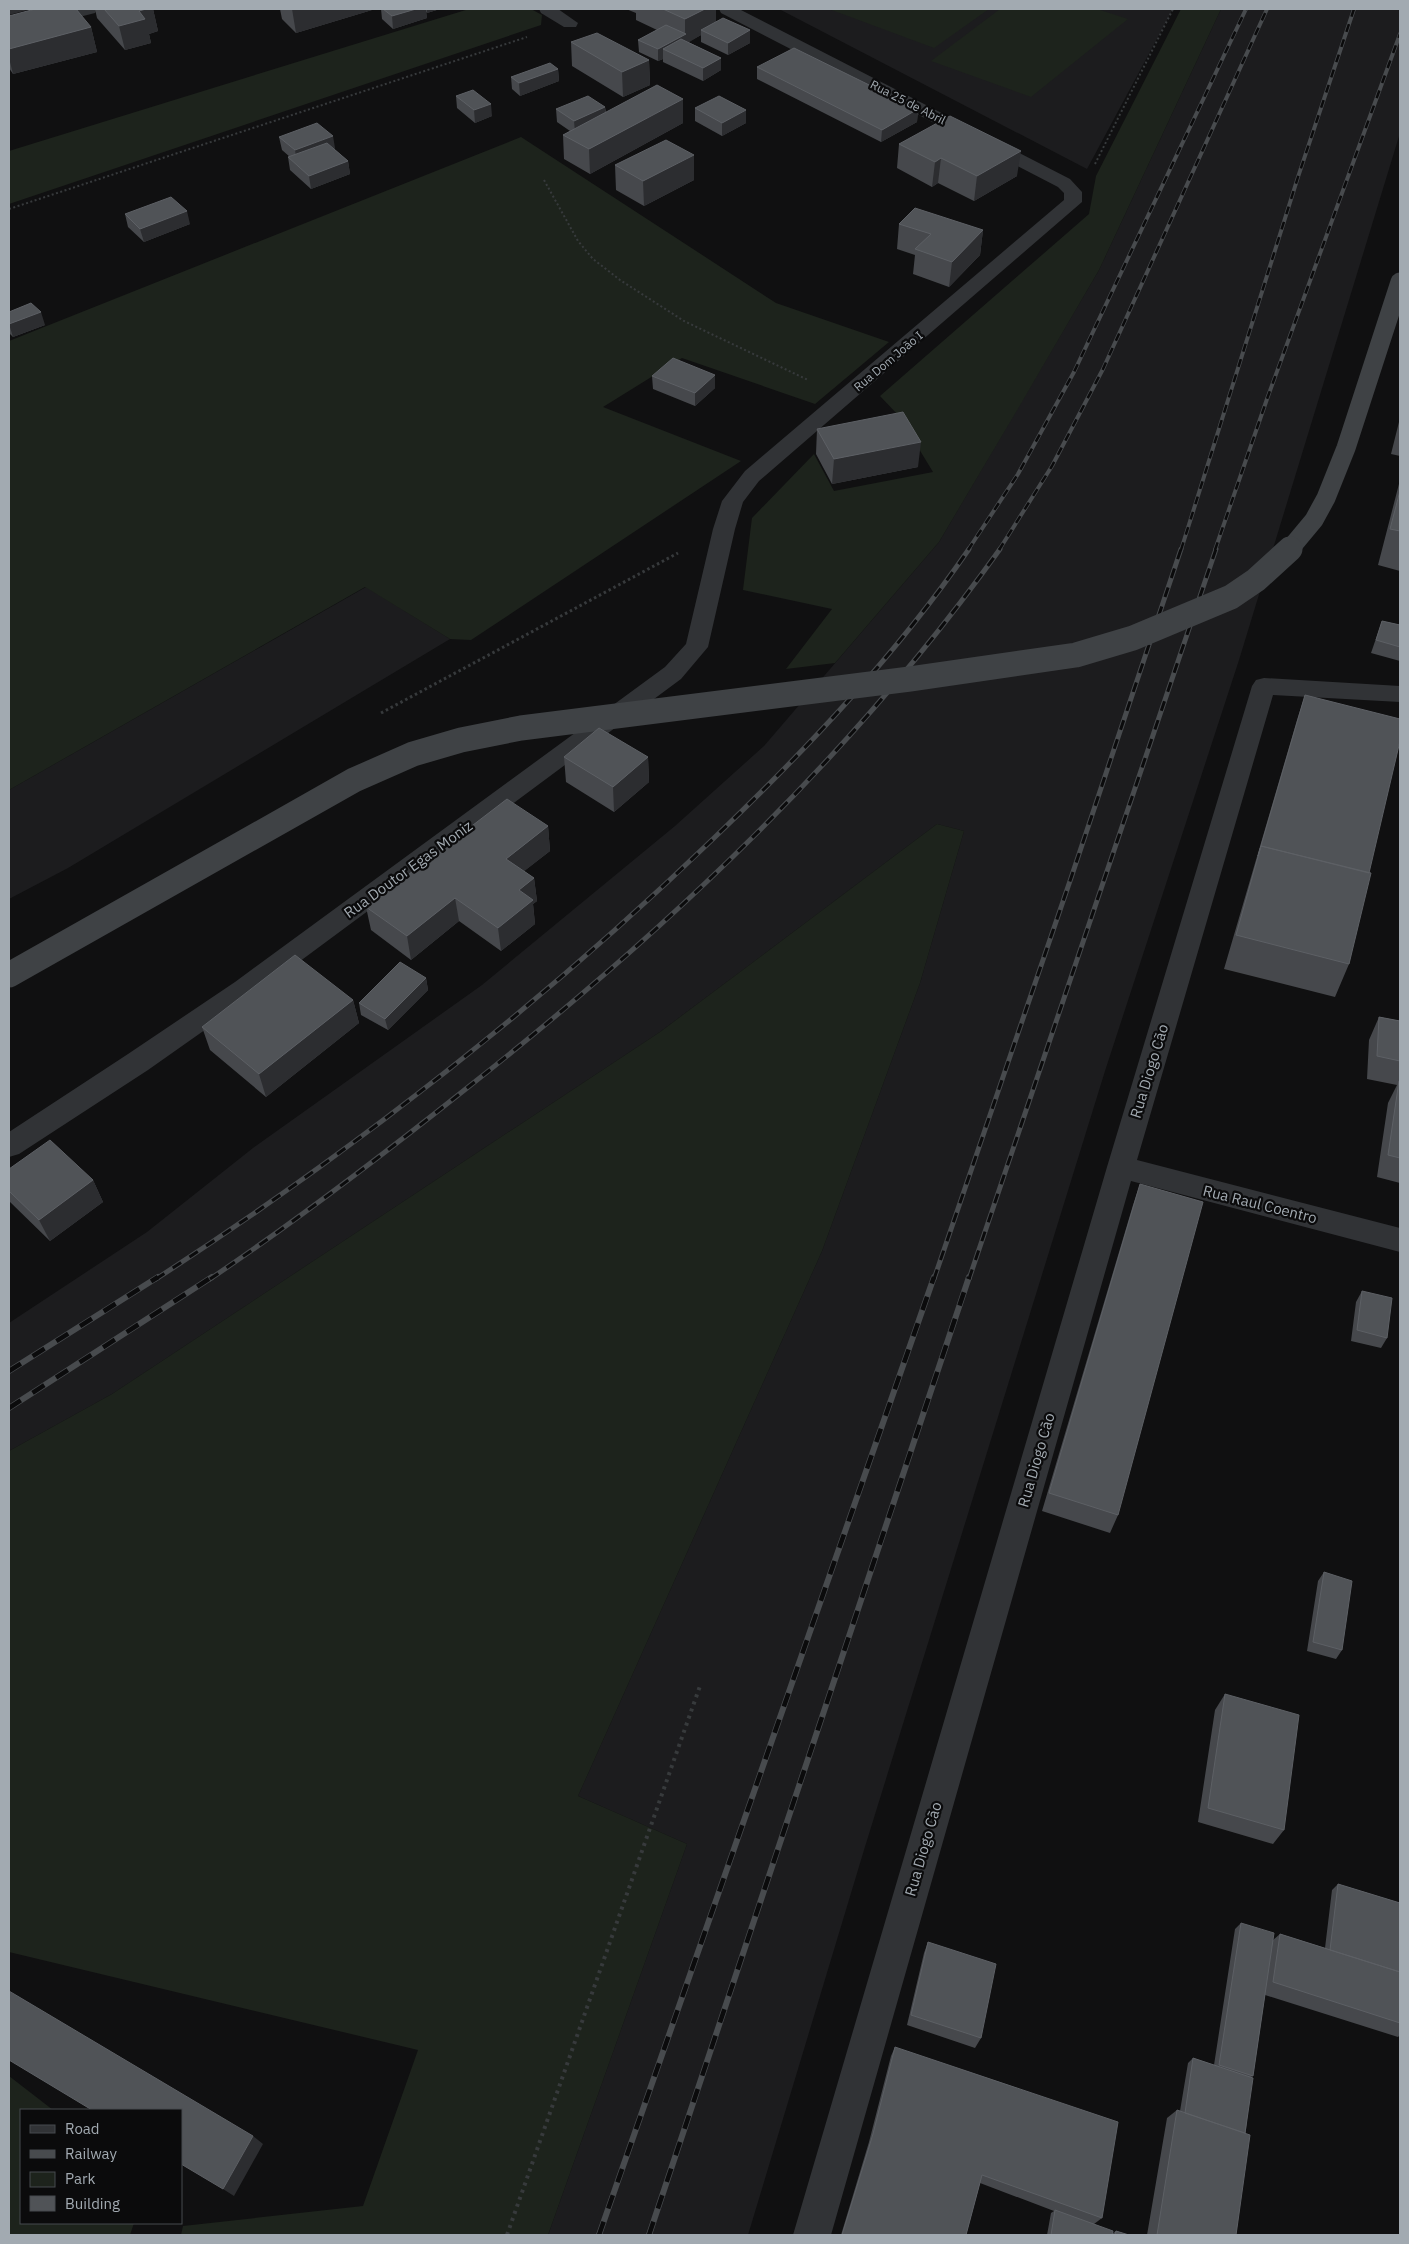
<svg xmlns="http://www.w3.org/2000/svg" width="1409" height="2244" viewBox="0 0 1409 2244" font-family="'IBM Plex Sans',sans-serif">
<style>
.built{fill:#1c1c1e}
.green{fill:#1d231c}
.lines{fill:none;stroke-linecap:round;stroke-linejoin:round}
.path-far2{stroke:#373a3c;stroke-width:2;stroke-dasharray:2 2.5;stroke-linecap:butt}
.path-far1{stroke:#373a3c;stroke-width:3;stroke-dasharray:2.5 3;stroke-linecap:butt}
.path{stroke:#373a3c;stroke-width:4;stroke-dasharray:3 4.5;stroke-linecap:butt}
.service{fill:#313336;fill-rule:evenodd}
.minor{fill:#313336;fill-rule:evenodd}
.tertiary{fill:#313336;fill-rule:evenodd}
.rail-far2-casing{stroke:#484b4e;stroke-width:4}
.rail-far1-casing{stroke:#484b4e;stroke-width:5}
.rail-casing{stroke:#484b4e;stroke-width:6}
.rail-far2{stroke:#0b0b0c;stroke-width:2.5;stroke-dasharray:8;stroke-linecap:butt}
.rail-far1{stroke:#0b0b0c;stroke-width:3;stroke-dasharray:10;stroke-linecap:butt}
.rail{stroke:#0b0b0c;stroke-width:4.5;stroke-dasharray:14;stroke-linecap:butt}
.secondary-bridge-far1{stroke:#3f4245;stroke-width:19}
.secondary-bridge{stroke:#3f4245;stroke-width:25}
.wall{fill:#46484c}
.shaded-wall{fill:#2c2d30}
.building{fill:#505357;stroke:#5d6065}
.labels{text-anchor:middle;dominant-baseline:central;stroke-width:4.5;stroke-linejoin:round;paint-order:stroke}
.far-street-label{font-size:12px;fill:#a2aab1;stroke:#0b0b0c}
.street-label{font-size:15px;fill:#a2aab1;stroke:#0b0b0c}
</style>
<rect width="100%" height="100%" fill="#101011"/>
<path class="built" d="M779,9H1173L1087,169Z
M1221,9H1400V133L1239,660L1105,1071L864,1850L748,2235H548L687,1844L578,1796L822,1251L920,983L964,831L937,824L660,1032L112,1394L9,1451V1323L147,1232L253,1148L482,985L675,826L764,746L939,542L1099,270Z
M366,587L450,639L68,868L9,899V790Z"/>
<path class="green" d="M469,9H531L542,15L541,25L9,204V151Z
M829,9H989L934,48Z
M1000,9H1097L1128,19L1031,97L931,61Z
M1181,9H1221L1099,270L1019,407L939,542L835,663L786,669L832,609L743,590L752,518L814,454L834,491L933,472L899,416L880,396L1089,214L1096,176Z
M521,137L776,303L889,342L815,404L682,358L603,407L741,461L471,640L450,639L365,587L9,790V341Z
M937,824L964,831L920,983L822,1251L578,1796L687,1844L548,2235H181L183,2226L363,2206L418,2050L9,1952V1451L112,1394L660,1032Z
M9,2076L53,2110H21V2223H134L130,2235H9Z"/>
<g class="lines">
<path class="path-far2" d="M1095,164L1173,9
M544,180L578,241L593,259L620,280L684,321L808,380
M9,209L527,37"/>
<path class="path-far1" d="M381,713L678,553"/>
<path class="path" d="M507,2235L700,1686"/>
<path class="service" d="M539,9H558L578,23L576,27H564L541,13Z"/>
<path class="minor" d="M719,9H739L1070,179L1082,192V202L759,481L743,502L735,529L708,647L681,679L253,996L148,1070L19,1154L9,1157V1132L128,1054L235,982L665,667L686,644L713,529L722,501L745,471L1064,200V193L1058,187L721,13Z
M1264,678L1400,686V702L1273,695L1137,1160L1400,1228V1252L1131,1181L831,2235H793L1107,1167L1252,686L1256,680Z"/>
<path class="tertiary" d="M71,9H97L95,13L9,35V25Z"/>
<defs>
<path id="rail-far2" d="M968,550L1018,474L1074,372L1246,9
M999,550L1052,466L1103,369L1267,9
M1181,550L1298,177L1354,9
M1215,550L1267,399L1400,34"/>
<path id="rail-far1" d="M156,1279C355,1150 543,1003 714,838C806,750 896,655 969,549
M210,1279C299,1219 384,1154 467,1088C666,931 852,756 1000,549
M934,1279L1071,878L1181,549
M969,1279L1216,549"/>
<path id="rail" d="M9,1371L158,1277
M9,1408L212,1277
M599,2235L934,1277
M649,2235L969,1277"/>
</defs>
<use href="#rail-far2" class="rail-far2-casing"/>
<use href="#rail-far1" class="rail-far1-casing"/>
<use href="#rail" class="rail-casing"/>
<use href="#rail-far2" class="rail-far2"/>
<use href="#rail-far1" class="rail-far1"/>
<use href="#rail" class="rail"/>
<path class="secondary-bridge-far1" d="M1289,550L1314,520L1326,498L1346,448L1400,282"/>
<path class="secondary-bridge" d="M9,975L354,780L413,754L461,740L521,728L910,679L1076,655L1133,638L1231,597L1256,580L1290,549"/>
</g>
<path class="wall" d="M95,9H153L158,31L149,34L151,43L125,50L97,18Z
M280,9H372V10L296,33L282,19Z
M381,9H440L427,13L426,12L427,18L393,29L382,19Z
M626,9H716V22L750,43L728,55L701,42V35L688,42L721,58V70L703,81L663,62V59L658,61L639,52L638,40L657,30L636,20V13Z
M9,16L91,27L97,52L13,74L9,68Z
M571,42L649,60L650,85L623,97L572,66Z
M757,67L918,109L917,122L881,142L757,79Z
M558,69L559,81L520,96L512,89L511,77Z
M456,96L492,116L475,123L457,108Z
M605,107L606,112L683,123L590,174L564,159L563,135L570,131L557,122L556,109Z
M695,108L746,123L722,136L695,121Z
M279,137L335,148L334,149L348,161L350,174L311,189L290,170L288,157H290L282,150Z
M899,144L1017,176L974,201L938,183L932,187L897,168Z
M615,165L694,180L644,206L616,190Z
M125,214L190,224L144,242L128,227Z
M899,224L983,230L980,255L949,287L913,274L915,255L897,249Z
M9,312L45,325L13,337L9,333Z
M652,376L715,388L695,406L653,389Z
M1400,418V456L1391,454Z
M817,429L918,467L832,484L816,454Z
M1400,480V571L1378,565Z
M1382,621L1400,625V661L1371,653Z
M1305,695L1369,873L1349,964L1335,997L1224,969L1297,720Z
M564,757H648L649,782L614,812L566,782Z
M548,826L550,851L524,871L534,878L537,901L533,904L535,924L501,951L459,921L411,960L371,930L366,907Z
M426,978L428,990L388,1030L361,1015L359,1003Z
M353,1000L359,1023L266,1097L210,1050L202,1027Z
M1379,1017L1400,1021V1183L1377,1177L1388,1103L1397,1085L1367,1079L1369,1040Z
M9,1169L93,1180L103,1202L50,1241L9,1201Z
M1140,1184L1118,1515L1110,1533L1042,1511L1133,1205Z
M1362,1291L1387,1338L1381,1348L1351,1341L1356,1302Z
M1324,1572L1342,1650L1336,1659L1307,1651L1318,1581Z
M1225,1694L1284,1830L1273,1844L1198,1822L1215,1710Z
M1338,1884L1400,1903V2035L1398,2037L1265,1995L1253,2076L1251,2077L1236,2235H1147L1167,2118L1177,2110L1180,2111L1188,2063L1193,2058L1214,2065L1235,1929L1241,1923L1273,1940L1280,1934L1325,1948L1332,1890Z
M928,1942L981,2038L975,2048L907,2025L924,1953Z
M895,2047L1102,2218L1094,2224L1113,2233L1116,2231L1129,2235H1047L1051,2213L1054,2211L980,2183L966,2235H841L869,2142L891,2056Z"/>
<path class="shaded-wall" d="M9,9H31L9,15Z
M146,9H153L158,31L149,34L151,43L125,50L119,26L139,11Z
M292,9H372V10L296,33Z
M416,9H426L427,18L393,29L392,16Z
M427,9H440L427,13Z
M705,9H716V27L701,30V35L686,44L663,49V59L658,61V49L685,34V19Z
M91,27L97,52L13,74L9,58V49Z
M750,30V43L728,55V43Z
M721,58V70L703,81V68Z
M649,60L650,85L623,97L622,72Z
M558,69L559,81L520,96L519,83Z
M683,99V123L590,174L589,149Z
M491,104L492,116L475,123L474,110Z
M605,107L606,120L575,133L574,121Z
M918,109L917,122L881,142L882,130Z
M746,110V123L722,136V123Z
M333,136L335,148L297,163L295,150Z
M1021,151L1017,176L974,201L977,176Z
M694,155V180L644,206L643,181Z
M941,158L938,183L932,187L935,162Z
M348,161L350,174L311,189L309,176Z
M187,211L190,224L144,242L140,229Z
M983,230L980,255L949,287L952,262Z
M41,312L45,325L13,337L9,324Z
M715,375V388L695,406V393Z
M921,442L918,467L832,484L834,459Z
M648,757L649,782L614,812L613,787Z
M548,826L550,851L509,883L506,859Z
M534,878L537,901L533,904L535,924L501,951L498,928L519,890Z
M455,898L459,921L411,960L407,936Z
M426,978L428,990L388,1030L385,1019Z
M353,1000L359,1023L266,1097L259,1074Z
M93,1180L103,1202L50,1241L39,1220Z
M253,2136L263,2144L234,2196L223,2189Z"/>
<path class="building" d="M35,9H76L91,27L9,49V16Z
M104,9H146L139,11L145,19L119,26Z
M383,9H416L392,16Z
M663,9H705L685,19Z
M723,18L750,30L728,43L701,30Z
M666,25L686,34L658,49L638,40Z
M597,33L649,60L622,72L571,42Z
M681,39L721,58L703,68L663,49Z
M794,48L918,109L882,130L757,67Z
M550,63L558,69L519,83L511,77Z
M657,85L683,99L589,149L563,135Z
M473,90L491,104L474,110L456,96Z
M588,96L605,107L574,121L556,109Z
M719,96L746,110L722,123L695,108Z
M950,116L1021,151L977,176L941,158L935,162L899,144Z
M317,123L333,136L295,150L279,137Z
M666,140L694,155L643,181L615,165Z
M327,143L348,161L309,176L288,157Z
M171,197L187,211L140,229L125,214Z
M915,208L983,230L952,262L915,249L931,234L899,224Z
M31,303L41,312L9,324V312Z
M673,358L715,375L695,393L652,376Z
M903,412L921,442L834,459L817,429Z
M1400,491V531L1390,529Z
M1382,621L1400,625V647L1376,640Z
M1305,695L1400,719V741L1369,873L1261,846L1258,856Z
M599,728L648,757L613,787L564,757Z
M507,799L548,826L506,859L534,878L519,890L533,900L498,928L455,898L407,936L366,907Z
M1261,846L1371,873L1349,964L1236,935Z
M295,955L353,1000L259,1074L202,1027Z
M400,962L426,978L385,1019L359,1003Z
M1379,1017L1400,1021V1061L1377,1056Z
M1399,1081H1400V1158L1388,1155Z
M50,1140L93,1180L39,1220L9,1191V1169Z
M1140,1184L1203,1202L1118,1515L1049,1493Z
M1362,1291L1392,1298L1387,1338L1357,1330Z
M1324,1572L1352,1581L1342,1650L1313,1642Z
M1225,1694L1299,1715L1284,1830L1208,1808Z
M1338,1884L1400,1903V1972L1330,1950Z
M1241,1923L1274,1933L1253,2076L1219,2065Z
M1280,1934L1400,1972V2023L1273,1982Z
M928,1942L996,1964L981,2038L911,2015Z
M9,1991L253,2136L223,2189L181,2164V2110H92L9,2060Z
M895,2047L1118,2122L1102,2218L982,2175L966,2235H842L873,2134Z
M1193,2058L1253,2078L1245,2133L1185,2113Z
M1177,2110L1250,2135L1236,2235H1157Z
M1055,2210L1113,2231L1112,2235H1051Z
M1116,2231L1129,2235H1115Z"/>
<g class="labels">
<g class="far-street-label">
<text transform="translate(908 102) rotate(27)">Rua 25 de Abril</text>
<text transform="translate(888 361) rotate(-40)">Rua Dom João I</text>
</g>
<g class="street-label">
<text transform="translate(408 869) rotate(-36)">Rua Doutor Egas Moniz</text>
<text transform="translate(1149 1071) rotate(-73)">Rua Diogo Cão</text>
<text transform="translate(1260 1204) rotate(14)">Rua Raul Coentro</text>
<text transform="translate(1036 1460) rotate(-74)">Rua Diogo Cão</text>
<text transform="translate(923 1849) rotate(-74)">Rua Diogo Cão</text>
</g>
</g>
<rect width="1409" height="2244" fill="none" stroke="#a2aab1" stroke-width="20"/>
<rect x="20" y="2109" width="162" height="115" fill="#0b0b0c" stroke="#474b4e"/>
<rect x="30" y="2125" width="25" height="8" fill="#313336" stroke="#474b4e"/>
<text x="65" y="2134" font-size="15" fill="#a2aab1">Road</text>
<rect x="30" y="2150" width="25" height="8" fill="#484b4e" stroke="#474b4e"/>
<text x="65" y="2159" font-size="15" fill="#a2aab1">Railway</text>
<rect x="30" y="2172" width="25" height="15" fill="#1d231c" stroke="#474b4e"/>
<text x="65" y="2184" font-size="15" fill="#a2aab1">Park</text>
<rect x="30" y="2196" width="25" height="15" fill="#505357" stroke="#474b4e"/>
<text x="65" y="2209" font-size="15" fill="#a2aab1">Building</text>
</svg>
